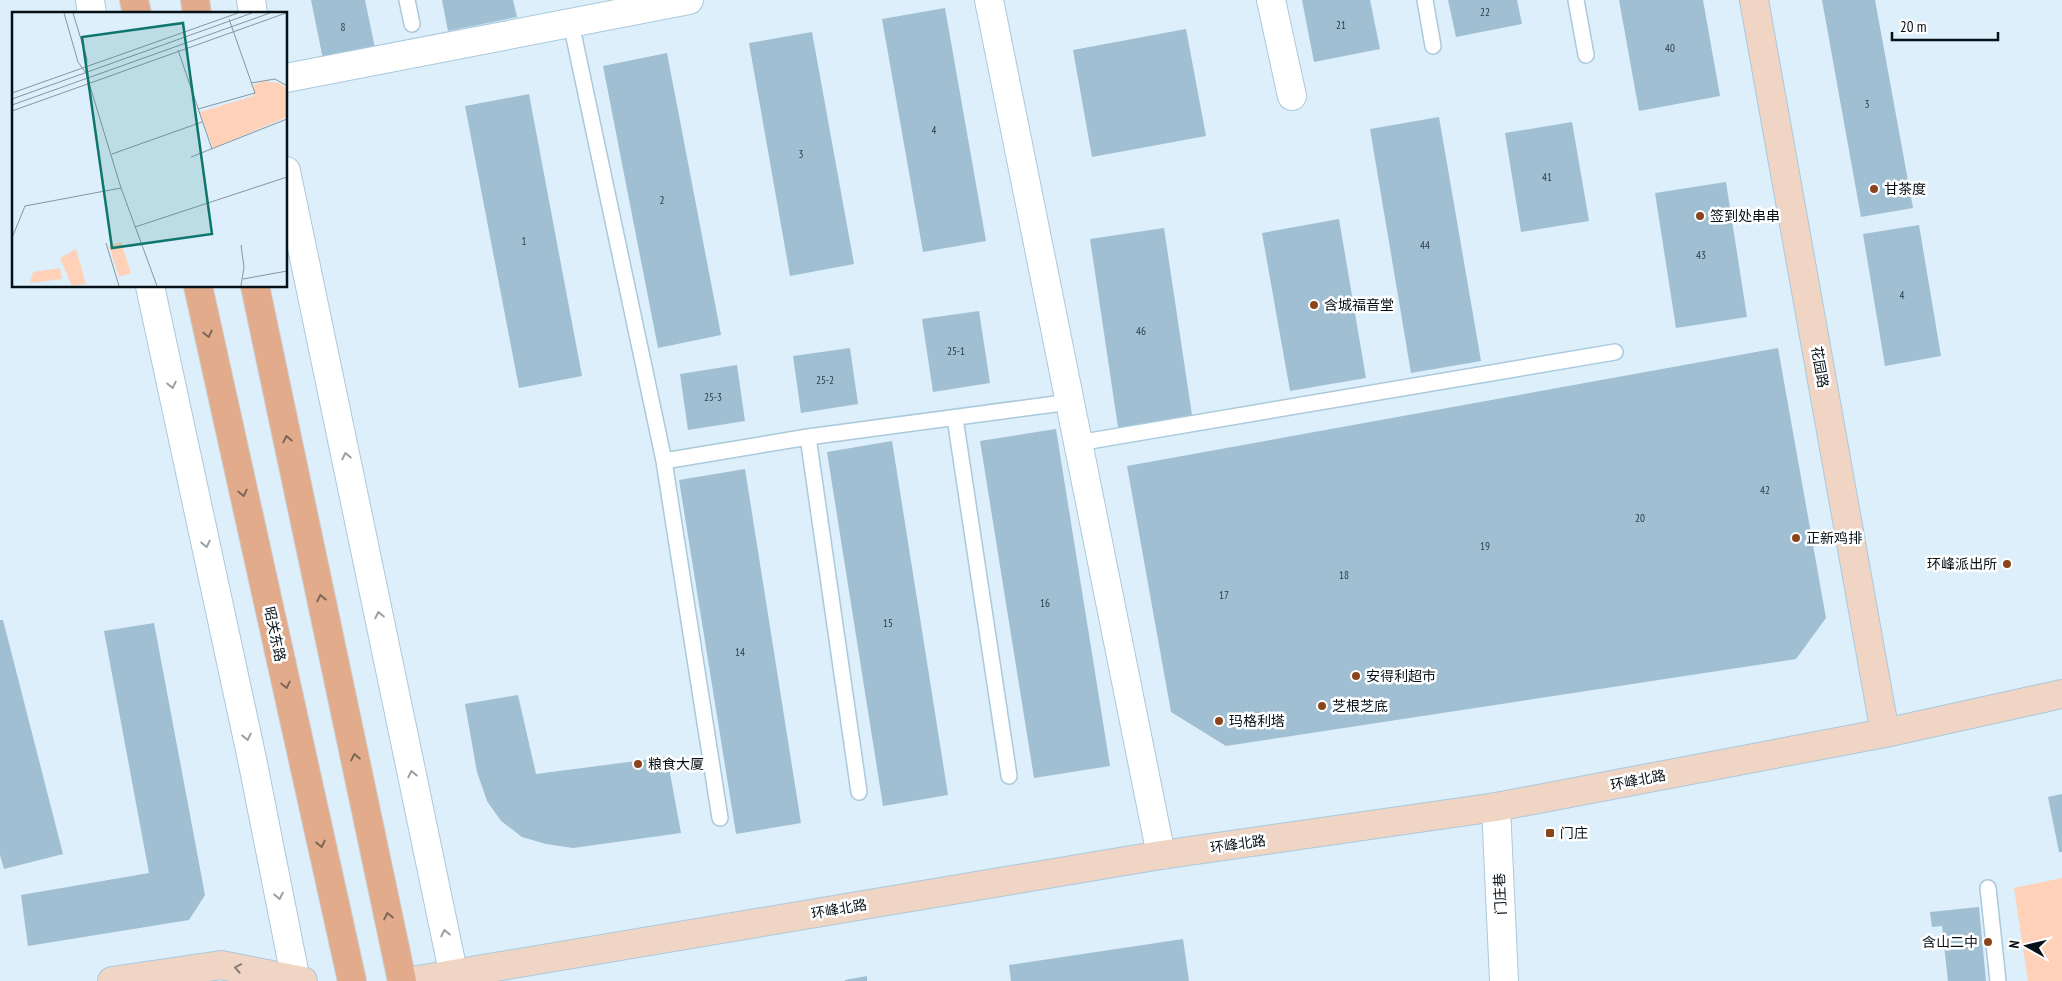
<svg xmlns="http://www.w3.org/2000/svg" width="2062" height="981" viewBox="0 0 2062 981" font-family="'PT Sans Narrow','Noto Sans SC',sans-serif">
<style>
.green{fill:#ffd1b8}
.building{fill:#a0bfd2}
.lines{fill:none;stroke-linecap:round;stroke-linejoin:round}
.lane-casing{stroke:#aac9dc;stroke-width:18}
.street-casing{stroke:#aac9dc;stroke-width:30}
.secondary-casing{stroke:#aac9dc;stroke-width:30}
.primary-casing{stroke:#cdcfd1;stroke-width:30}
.lane{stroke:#fff;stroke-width:15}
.street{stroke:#fff;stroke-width:28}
.secondary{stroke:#f0d5c5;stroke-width:28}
.primary{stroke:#e2ac8c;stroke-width:28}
.oneway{stroke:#7f6657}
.oneway2{stroke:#9b9fa2}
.oneway3{stroke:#877c77}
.poi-dot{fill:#8a451a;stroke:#fff;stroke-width:2}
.labels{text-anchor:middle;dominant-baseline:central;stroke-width:5;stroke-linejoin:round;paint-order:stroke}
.number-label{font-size:11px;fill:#2c3c46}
.poi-label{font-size:14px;fill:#061017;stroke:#fff;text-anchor:start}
.street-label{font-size:14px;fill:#061017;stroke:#fff}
.inset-road{fill:none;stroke:#8696a0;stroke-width:1}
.view{fill:#0f766e;fill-opacity:0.15;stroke:#0f766e;stroke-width:2.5}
.inset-edge{fill:none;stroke:#061017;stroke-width:2.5}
</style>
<rect width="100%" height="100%" fill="#dceffb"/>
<path class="green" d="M2062,878V981H2028L2014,888Z"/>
<path class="building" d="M311,0H365L376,53L324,64Z
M442,0H513L517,17L448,31Z
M1302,0H1370L1380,49L1314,62Z
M1448,0H1517L1522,24L1456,37Z
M1619,0H1703L1720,96L1639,111Z
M1822,0H1875L1913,208L1861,217Z
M945,8L986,241L923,252L882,19Z
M1186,29L1206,136L1092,157L1073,50Z
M812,32L854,264L790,276L749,43Z
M667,53L721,335L658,348L603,66Z
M529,94L582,376L519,388L465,106Z
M1439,117L1481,361L1411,373L1370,129Z
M1572,122L1589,221L1521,232L1505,133Z
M1726,182L1747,317L1676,328L1655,193Z
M1339,219L1366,378L1290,391L1262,233Z
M1919,225L1941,356L1885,366L1863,234Z
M1164,228L1193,422L1119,434L1090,239Z
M979,311L990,383L933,392L922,319Z
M850,348L858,404L801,413L793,356Z
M1778,348L1826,618L1796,659L1226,746L1171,712L1127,466Z
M737,365L745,421L688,430L680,374Z
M1056,429L1110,766L1034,778L980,441Z
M892,441L948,795L883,806L827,452Z
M745,469L801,823L736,834L679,480Z
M0,620H3L63,854L4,869L0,855Z
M154,623L205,895L189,920L28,946L21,895L149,873L104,631Z
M518,695L536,774L667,757L681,833L573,848L546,844L522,837L501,821L487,801L477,772L465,704Z
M2062,794V852H2059L2048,797Z
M1979,907L1986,981H1948L1942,926L1932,927L1930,912Z
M1183,939L1189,981H1011L1009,965Z
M867,976V981H845V980Z"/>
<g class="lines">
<defs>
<path id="lane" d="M407,0L412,24
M1425,0L1433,46
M1576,0L1586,55
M571,23L664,461L720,818
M955,418L1009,776
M808,437L859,792
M1078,443L1615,352
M664,461L808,437L1070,402
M1988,888L1998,981"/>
<path id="street" d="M90,0L92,14
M251,0L253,14
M989,0L1161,855
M1271,0L1292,96
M286,78L689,0
M286,171L455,981
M150,286L252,759L296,981
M1496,807L1504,981"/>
<path id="secondary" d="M1754,0L1885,733
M112,981L221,965L303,981
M412,981L1161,855L1496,807L1885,733L2062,694"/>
<path id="primary" d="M134,0L137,14
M195,0L197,14
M198,286L352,981
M255,286L402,981"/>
</defs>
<use href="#lane" class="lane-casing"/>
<use href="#street" class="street-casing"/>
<use href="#secondary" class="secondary-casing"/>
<use href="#primary" class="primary-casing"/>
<use href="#lane" class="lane"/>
<use href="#street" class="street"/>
<use href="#secondary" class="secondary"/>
<use href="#primary" class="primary"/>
</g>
<defs><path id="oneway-chevron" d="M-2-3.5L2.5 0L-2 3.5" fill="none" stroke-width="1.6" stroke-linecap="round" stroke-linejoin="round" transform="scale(1.25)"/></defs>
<g class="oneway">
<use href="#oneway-chevron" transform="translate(208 334) rotate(78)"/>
<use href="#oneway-chevron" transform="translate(287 439) rotate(-102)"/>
<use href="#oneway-chevron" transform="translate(243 493) rotate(78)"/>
<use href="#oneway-chevron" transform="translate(321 598) rotate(-102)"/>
<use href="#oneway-chevron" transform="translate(286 685) rotate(78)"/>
<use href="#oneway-chevron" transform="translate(355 757) rotate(-102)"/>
<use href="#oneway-chevron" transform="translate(321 844) rotate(78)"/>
<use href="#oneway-chevron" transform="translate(388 916) rotate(-102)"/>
</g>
<g class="oneway2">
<use href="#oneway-chevron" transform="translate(172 385) rotate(78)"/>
<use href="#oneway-chevron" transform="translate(346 456) rotate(-102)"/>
<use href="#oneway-chevron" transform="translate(206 544) rotate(78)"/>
<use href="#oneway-chevron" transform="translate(379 615) rotate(-102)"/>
<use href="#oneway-chevron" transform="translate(247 737) rotate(78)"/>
<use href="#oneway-chevron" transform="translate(412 774) rotate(-102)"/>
<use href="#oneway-chevron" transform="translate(279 896) rotate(79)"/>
<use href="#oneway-chevron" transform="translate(445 933) rotate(-102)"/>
</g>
<use class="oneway3" href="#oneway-chevron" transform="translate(238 968) rotate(-169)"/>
<g class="poi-dot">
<circle cx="1874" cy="189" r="5"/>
<circle cx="1700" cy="216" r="5"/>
<circle cx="1314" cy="305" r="5"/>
<circle cx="1796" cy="538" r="5"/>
<circle cx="2007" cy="564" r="5"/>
<circle cx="1356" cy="676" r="5"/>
<circle cx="1322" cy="706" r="5"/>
<circle cx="1219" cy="721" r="5"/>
<circle cx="638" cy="764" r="5"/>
<rect x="1545" y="828" width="10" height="10" rx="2.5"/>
<circle cx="1988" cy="942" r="5"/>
</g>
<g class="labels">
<g class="number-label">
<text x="1485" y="12">22</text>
<text x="1341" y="25">21</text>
<text x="343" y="27">8</text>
<text x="1670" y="48">40</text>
<text x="1867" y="104">3</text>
<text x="934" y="130">4</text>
<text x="801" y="154">3</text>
<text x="1547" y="177">41</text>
<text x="662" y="200">2</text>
<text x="524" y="241">1</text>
<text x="1425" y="245">44</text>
<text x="1701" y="255">43</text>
<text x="1902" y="295">4</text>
<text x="1141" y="331">46</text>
<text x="956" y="351">25-1</text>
<text x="825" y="380">25-2</text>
<text x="713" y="397">25-3</text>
<text x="1765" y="490">42</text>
<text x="1640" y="518">20</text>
<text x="1485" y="546">19</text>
<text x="1344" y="575">18</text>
<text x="1224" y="595">17</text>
<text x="1045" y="603">16</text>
<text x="888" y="623">15</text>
<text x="740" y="652">14</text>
</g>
<g class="poi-label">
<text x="1884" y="189">甘茶度</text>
<text x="1710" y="216">签到处串串</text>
<text x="1324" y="305">含城福音堂</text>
<text x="1806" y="538">正新鸡排</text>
<text x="1997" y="564" text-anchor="end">环峰派出所</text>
<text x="1366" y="676">安得利超市</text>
<text x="1332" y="706">芝根芝底</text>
<text x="1229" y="721">玛格利塔</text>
<text x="648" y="764">粮食大厦</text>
<text x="1560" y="833">门庄</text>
<text x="1978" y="942" text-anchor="end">含山二中</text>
</g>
<g class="street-label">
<text transform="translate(1820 367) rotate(80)">花园路</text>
<text transform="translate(275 634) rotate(78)">昭关东路</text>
<text transform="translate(1638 780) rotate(-11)">环峰北路</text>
<text transform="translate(1238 844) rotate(-8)">环峰北路</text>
<text transform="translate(1500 894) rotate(-93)">门庄巷</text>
<text transform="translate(839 909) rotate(-10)">环峰北路</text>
</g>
</g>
<g transform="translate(12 12)">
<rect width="275" height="275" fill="#dceffb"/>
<path d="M251,69L267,71L274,76L275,105L201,136L188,100L242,84V73ZM109,230L119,261L107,265L97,234ZM64,237L74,272L60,274L48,246ZM48,256L50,267L18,271L21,260Z" fill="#ffd1b8"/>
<path class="inset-road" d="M52,1L66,50L74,61L109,176L145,274M61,1L75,47L74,61M166,38L200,137M239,71L263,67L275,74M0,81L226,1M0,87L240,1M0,93L258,1M186,97L243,81L217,7M0,99L274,1M100,142L190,110M179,145L275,107M123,215L275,165M0,226L13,194L109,176M94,231L107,274M231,267L275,259M229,274L232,255L229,233"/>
<path class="view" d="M171,11L200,222L100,236L70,25Z"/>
<rect width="275" height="275" class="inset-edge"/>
</g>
<g transform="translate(2027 946) rotate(278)" stroke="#ffffff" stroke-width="4" paint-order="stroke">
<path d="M0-4L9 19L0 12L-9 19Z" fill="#061017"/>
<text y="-8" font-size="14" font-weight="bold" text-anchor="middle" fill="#061017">N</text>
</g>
<path d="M1892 32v8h106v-8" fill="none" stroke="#061017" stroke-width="2.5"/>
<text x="1900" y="32" font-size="15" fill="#061017" stroke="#ffffff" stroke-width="4" paint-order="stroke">20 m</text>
</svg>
